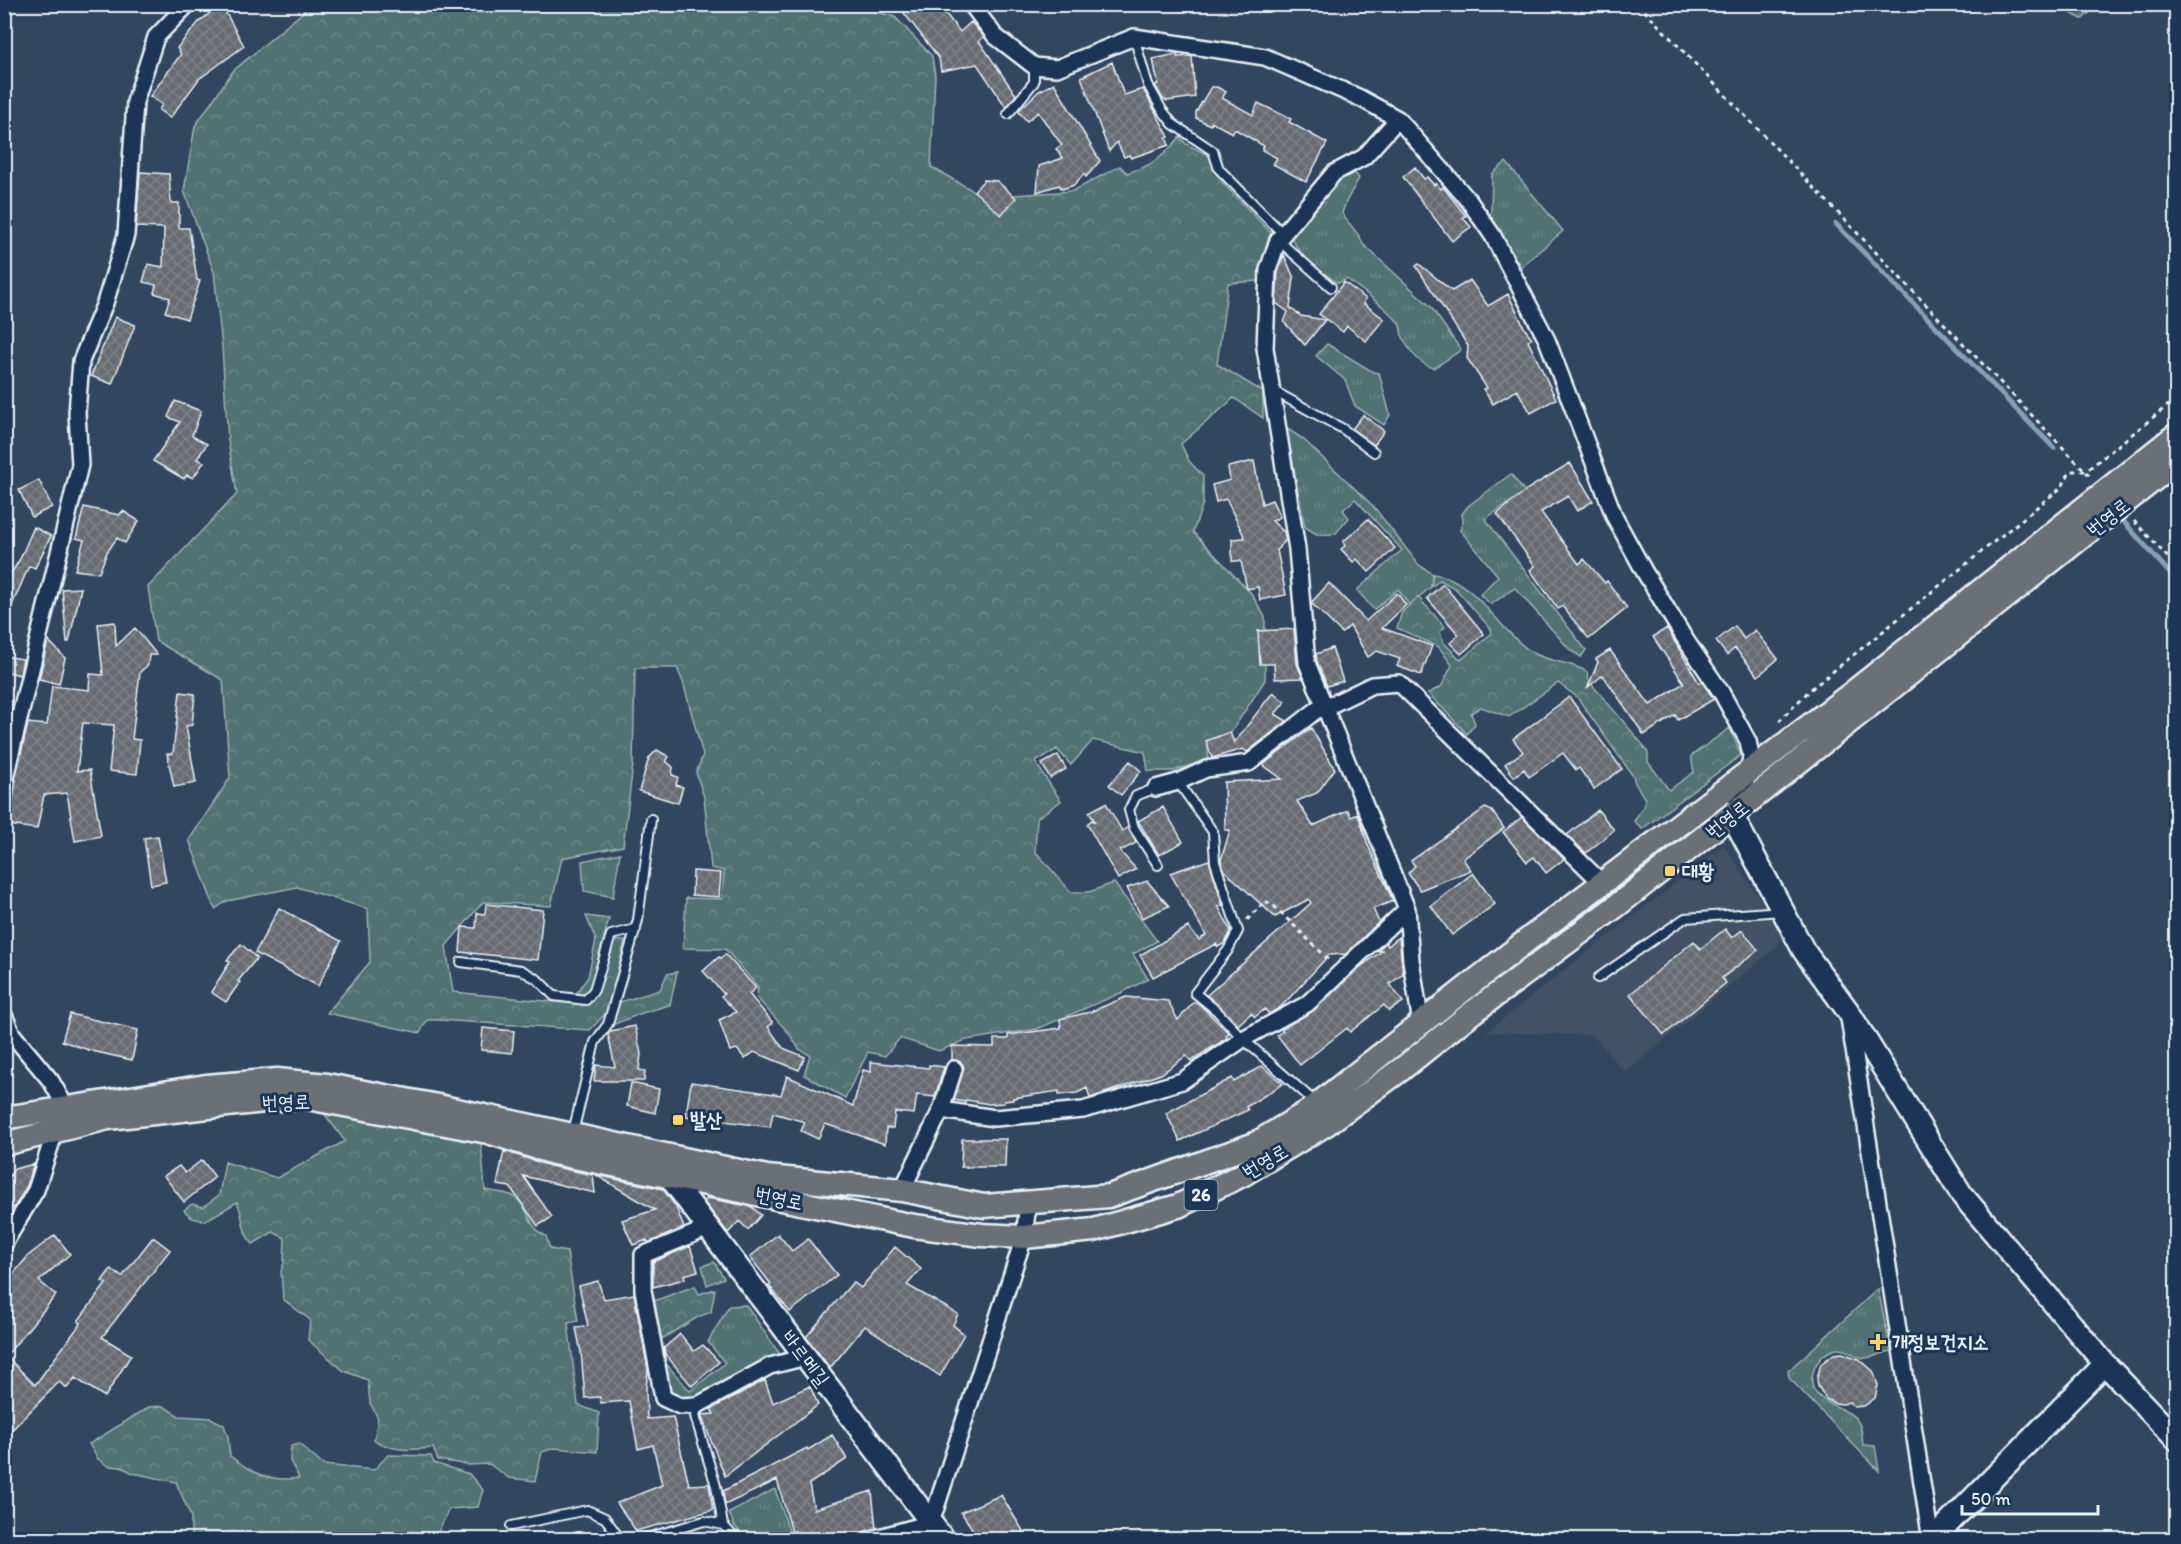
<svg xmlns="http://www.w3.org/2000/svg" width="2181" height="1544" viewBox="0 0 2181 1544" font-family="Itim,'Poor Story',sans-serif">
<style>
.built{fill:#435165}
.grass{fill:url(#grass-tufts);stroke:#9cb2b5;stroke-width:1.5}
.forest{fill:url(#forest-crowns);stroke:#9cb2b5;stroke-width:1.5}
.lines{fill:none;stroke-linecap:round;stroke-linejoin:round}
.stream{stroke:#85a0b7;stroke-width:5}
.building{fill:url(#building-cross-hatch);stroke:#e8f1f8;stroke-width:1.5}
.lane-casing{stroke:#e8f1f8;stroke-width:12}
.street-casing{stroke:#e8f1f8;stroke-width:20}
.secondary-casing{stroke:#e8f1f8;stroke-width:26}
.primary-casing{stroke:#e8f1f8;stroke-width:27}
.path{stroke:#e8f1f8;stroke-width:3;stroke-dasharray:4.5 4.5;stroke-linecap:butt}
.lane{stroke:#1d3557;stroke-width:8}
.street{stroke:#1d3557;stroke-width:15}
.secondary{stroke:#1d3557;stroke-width:21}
.primary{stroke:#6b7074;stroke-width:22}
.poi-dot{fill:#ffd166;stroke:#1d3557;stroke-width:2}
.labels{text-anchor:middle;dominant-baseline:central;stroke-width:6;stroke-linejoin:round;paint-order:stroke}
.shield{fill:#1d3557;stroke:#abb9c8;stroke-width:1.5}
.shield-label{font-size:18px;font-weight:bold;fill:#e8f1f8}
.street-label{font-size:20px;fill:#e8f1f8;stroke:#1d3557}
.poi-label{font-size:20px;font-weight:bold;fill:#e8f1f8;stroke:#1d3557;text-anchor:start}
</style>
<defs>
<pattern id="grass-tufts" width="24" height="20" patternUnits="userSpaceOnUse" patternTransform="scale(1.5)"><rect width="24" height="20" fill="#517272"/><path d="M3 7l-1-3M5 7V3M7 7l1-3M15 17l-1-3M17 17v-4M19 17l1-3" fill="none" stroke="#6a8787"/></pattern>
<pattern id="forest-crowns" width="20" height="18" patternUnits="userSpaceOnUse" patternTransform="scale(1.5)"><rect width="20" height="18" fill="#517272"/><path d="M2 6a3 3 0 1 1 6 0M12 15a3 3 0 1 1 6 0" fill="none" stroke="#6a8787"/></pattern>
<pattern id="building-cross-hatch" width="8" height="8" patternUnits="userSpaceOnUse" patternTransform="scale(1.5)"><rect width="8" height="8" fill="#676c72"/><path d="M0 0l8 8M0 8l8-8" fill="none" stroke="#7d8187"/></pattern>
</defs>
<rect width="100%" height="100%" fill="#33465f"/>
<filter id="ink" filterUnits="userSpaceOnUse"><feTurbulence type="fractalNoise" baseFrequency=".0167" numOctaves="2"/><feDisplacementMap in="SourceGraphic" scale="12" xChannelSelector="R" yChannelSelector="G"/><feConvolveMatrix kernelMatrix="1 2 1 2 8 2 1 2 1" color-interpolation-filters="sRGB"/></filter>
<g filter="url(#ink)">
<path class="built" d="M1724,845L1783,935L1776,947L1625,1073L1598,1041L1591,1035L1486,1032Z"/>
<path class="grass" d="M2064,5H2099L2082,19L2072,14Z
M1506,162L1563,231L1521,267L1488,217L1491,213L1492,174Z
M1355,173L1359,178L1346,202L1342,213C1348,225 1359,231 1363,244L1431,307L1461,350L1434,368C1419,365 1408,349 1402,335C1400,330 1402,326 1398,322C1384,305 1364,292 1347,279L1338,283C1320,271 1300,257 1291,237L1331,186L1340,178Z
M1327,344L1373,372L1379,373L1390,415L1384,425L1355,406L1345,380L1316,356Z
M1286,428L1303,439L1373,506L1419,565L1433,574L1431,587L1409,605L1398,589L1374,610L1357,590L1402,550L1355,499L1343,510L1349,518L1335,534L1318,535L1305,527Z
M1511,474L1525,492L1485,519L1586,650L1581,657L1571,651L1515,588L1491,604L1480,595L1498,576L1460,530L1463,521L1462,514L1468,506Z
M620,853L613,897L584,891L582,861Z
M586,916L609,919L591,985L583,995L576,994L588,977L596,940Z
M1878,1289L1891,1351C1883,1353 1871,1358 1864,1358C1853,1356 1845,1346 1833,1350C1824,1353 1817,1361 1814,1369C1802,1404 1843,1403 1856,1419C1862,1425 1862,1437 1863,1445L1875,1446L1879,1471L1789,1378L1788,1371Z
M746,1305L781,1356L739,1373L692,1400L673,1398L660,1357L690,1391L725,1363L708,1342L729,1306Z
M775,1489L792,1539H746L734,1525L729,1513Z"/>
<path class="forest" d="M400,4L851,5L895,17L932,56L935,75L931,167L984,197L1073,191L1120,166L1127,173C1153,165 1163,157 1180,137L1186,144L1210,156L1222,182L1271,233L1259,281L1228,283L1217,364L1263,392V418L1234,398L1181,444L1189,461L1203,476V503L1193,532L1251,593L1265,617V680L1226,740L1208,746V759L1174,771H1148L1145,752L1093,740L1071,765L1057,749L1035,762L1061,801L1037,818L1035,851L1071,892H1089L1114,883L1157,941L1133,954L1148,979L1123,992L1037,1029L966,1040L939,1051L900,1038L885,1056L868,1052L845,1098L804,1075L810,1055L799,1049L788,1032L757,998L758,987L725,949L683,948L686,898L722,899L724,871L711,868L704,797L696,773L703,755L683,682L677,668H635L633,765L623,846L562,858L551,906L483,902L446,946L453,992L586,1005L598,991L614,941H625L608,1011L590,1030L439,1020H427L420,1033L327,1013L370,962L368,909L297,887L227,901L215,909L189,840L230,778L223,680L156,641L148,587L237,494L228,441L222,347L214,272L184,191L195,126L233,71L309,7Z
M1433,574C1474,577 1499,631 1530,651C1548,663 1570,661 1587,672L1589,681L1643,745L1648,753V762L1669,790L1694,772L1691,756L1730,728L1741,755L1642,829L1634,821L1643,807L1645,799L1635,783L1633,776L1577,697L1558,683L1509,717L1481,707L1471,713L1475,724L1467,734L1428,693L1441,687L1452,665L1439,647L1397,628L1402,612L1418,597L1445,627L1440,632L1443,642L1459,658L1462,659L1492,633L1491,629L1456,589L1440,580L1431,587Z
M677,972L670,1005L642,1013L610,1026L620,1002L660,990L667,974Z
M323,1112L481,1142L485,1190C493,1192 506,1192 513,1196C529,1205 528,1229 546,1236L550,1249L567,1252L578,1321L568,1323L578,1405L599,1413L597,1452L554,1448L542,1452L535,1481L509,1478L489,1464L469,1465L438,1460L433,1448C409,1450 395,1452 374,1440L378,1418L370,1403L368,1380L344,1371L308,1340L310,1320L283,1299L281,1271L284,1263L285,1238L273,1232L253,1244C241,1233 244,1216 237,1202L205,1221L192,1218L184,1210L192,1204L203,1207L219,1195L225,1162L277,1178L345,1141Z
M714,1262L724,1278L707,1285L702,1266Z
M695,1286L699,1294L715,1289L711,1312L698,1317L655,1343L651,1302Z
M163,1406L179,1416L211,1418L224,1425L228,1437L230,1456C254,1474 268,1482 299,1478L290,1461L291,1446L299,1444L323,1465L374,1470L388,1455L431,1456L434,1463L469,1474L483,1490L478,1507L449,1509L435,1539H191V1517L176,1482L133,1473L121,1467L108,1466L98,1459L89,1444L149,1407Z"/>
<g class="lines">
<path class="stream" d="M1836,224L2054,448
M2124,522L2176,580"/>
</g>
<path class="building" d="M221,4L244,46L199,79L170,118L159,110L162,105L150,96L181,54L177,48L199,22Z
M897,4H938L960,32L971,22L984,37L979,41L1016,95L1006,107L977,64L941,71L939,58Z
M1177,54V57L1192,56L1195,97L1167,101L1163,99L1155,85L1158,84L1153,59Z
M1112,62L1124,95L1143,89L1169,137L1166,138L1169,145L1131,158L1129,155L1124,157L1117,142L1109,151L1081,77Z
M1054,83L1100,161L1086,177L1084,174L1074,185L1062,189L1059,185L1037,192L1039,166L1063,158L1056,149L1062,145L1038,112L1027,121L1018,111L1039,91Z
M1211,87H1217L1226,92L1222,98L1253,115L1258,103L1291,119L1289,122L1327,143L1306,182L1273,164L1277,158L1262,150L1264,146L1235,129L1232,133L1212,122L1210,125L1196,118V112Z
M1415,167L1424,179L1427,177L1434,185L1436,183L1441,189L1443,187L1466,216L1463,218L1471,227L1452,241L1403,177Z
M140,172L169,174L171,203H179V228H189L197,280L200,281L187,319L165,312L170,298L154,293L156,285L143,282L148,264L163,267L164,228L136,227Z
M984,180L997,181L1016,198L1001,215L974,191Z
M1284,255L1294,278L1290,308L1301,316L1325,320L1305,345L1284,322L1288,312L1276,303L1278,272Z
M1419,264L1452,291L1470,280L1488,306L1508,294L1525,329L1532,338L1528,341L1556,399L1531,413L1517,390L1493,404L1483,389L1487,388L1467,358L1468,346L1416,266Z
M1344,282L1366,299L1363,303L1384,319L1366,341L1347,326L1343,332L1319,314Z
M115,317L135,325L112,384L91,376Z
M175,401L201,411L192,436L207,444L197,459L204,462L193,478L187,475L184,479L153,461L180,422L168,417Z
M1363,415L1384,431L1374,445L1352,429Z
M1254,461L1262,504L1272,500L1280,517L1272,521L1284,532L1286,540L1277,550L1286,595L1260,600L1258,587L1247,589L1241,561H1232V539L1245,538L1226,499L1216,502L1212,485L1230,480L1228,467Z
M1570,463L1593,501L1577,511L1568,496L1541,512L1579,564L1584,559L1605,583L1607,581L1627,608L1589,639L1562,606L1558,609L1530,570L1535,566L1497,514L1529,488Z
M39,480L52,507L32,517L19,490Z
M84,507L119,515L123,511L139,521L125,543L117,538L107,552L99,573L75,570L84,540L76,538Z
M1368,519L1395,548L1369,572L1357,559L1353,562L1341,549L1345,546L1343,542Z
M34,527L51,536L35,568L29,566L4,624V585L20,559Z
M1329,583L1366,621L1397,593L1406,605L1382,628L1432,646L1421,675L1397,666L1400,659L1377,651L1368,657L1350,626L1342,633L1311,603Z
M1443,584L1484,634L1461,654L1450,643L1459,635L1427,598Z
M81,588L69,642H67L62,589Z
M115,622L116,646L135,628L157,655H149L148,665L140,672L132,739L140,740L137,774L109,771L114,725L83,723L77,771L90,770L101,836L75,841L67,793L44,795L37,829L9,825L16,780H15L28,723L47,725L52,686L89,690L90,674L103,675L98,624Z
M1735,626L1744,639L1755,630L1778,659L1758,676L1735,648L1727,655L1716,641Z
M1667,628L1699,683L1702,682L1714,699L1678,720L1675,715L1644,735L1603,675L1588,687L1598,662L1596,659L1610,650L1650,705L1684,683L1653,637Z
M1294,629L1297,664L1303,678L1275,679L1274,664H1260L1258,631Z
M48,640L65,658L59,684L39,679Z
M1332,648L1343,681L1327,686L1317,661L1316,654Z
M4,656L23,659L20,675L4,671Z
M180,692L195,694L192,725L186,726L196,783L174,787L167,754L173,753Z
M1273,692L1285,702L1275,714L1287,721L1247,752L1243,749L1212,758L1206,741L1230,732L1234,743Z
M1569,697L1622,769L1594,789L1579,768L1576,770L1563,753L1529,777L1524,769L1514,777L1505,764L1523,752L1513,739Z
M1311,728L1335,769L1317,793L1297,801L1313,826L1348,810L1351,817L1358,814L1368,845L1393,901L1373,909L1379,922L1346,954L1329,955L1281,1007L1269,1014L1265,1009L1255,1017L1251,1013L1238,1025L1207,995L1311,903L1309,899L1275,917L1224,870L1221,860L1230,830H1225L1224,782L1282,779L1263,765Z
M657,750L669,757L666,761L673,767L672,775L678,777L676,785L683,787L678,803L639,791L649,758Z
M1058,755L1066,769L1050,778L1042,764Z
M1130,761L1141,771L1121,795L1109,785Z
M1106,803L1122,831L1128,827L1136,843L1120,851L1136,869L1118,879L1087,824L1092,820L1095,822L1089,812Z
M1163,807L1183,842L1159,855L1138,821Z
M1485,808L1492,811L1504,828L1463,859L1471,870L1420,890L1408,873L1415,866L1411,861Z
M1598,810L1614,830L1586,853L1567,835Z
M1522,817L1564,859L1546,873L1534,857L1527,862L1503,832Z
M158,836L166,882L151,885L144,838Z
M1209,860L1223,906H1218L1231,931L1225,943L1218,947L1216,944L1153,977L1140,955L1188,927L1199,940L1206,935L1170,873Z
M693,871L721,873L719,897L692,895Z
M1473,873L1495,904L1452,935L1431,906Z
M1147,881L1169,906L1142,918L1127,888Z
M486,904L543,910L538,960L460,952L462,927L476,928L477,913L485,914Z
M279,908L341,941L318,986L255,953Z
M1725,929L1732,938L1742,930L1758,950L1722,978L1726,983L1664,1035L1630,994L1694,941L1700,949Z
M1399,937L1403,974L1390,984L1403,1002L1389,1011L1384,1005L1350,1032L1347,1028L1300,1065L1277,1035L1283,1031L1281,1029L1313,1011L1359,968L1383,950L1377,951L1386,942L1388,946Z
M241,944L257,958L238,981L240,982L226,1002L211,992L230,962L227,960Z
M725,954L756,988L749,994L773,1023L768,1027L783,1048L805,1057L799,1070L754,1052L745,1059L737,1049L730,1051L719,1020L736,1012L721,996L724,994L703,971L719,957L721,958Z
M1126,997L1168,1001L1178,1020L1193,1003H1198L1229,1033L1226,1036L1227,1038L1191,1061L1186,1056L1161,1074L1090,1098L1087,1088L1077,1093L1059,1095V1091L1013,1098V1100L1004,1101V1103L989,1104L966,1100L965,1102L954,1100L964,1067L961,1062L952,1060V1046L994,1047V1039H1008V1035L1061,1028L1060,1019L1090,1012Z
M70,1014L138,1030L132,1060L92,1051L62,1041Z
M635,1026L641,1054L639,1070L645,1071L644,1081H594L596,1065L615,1067L608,1034L611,1031Z
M483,1028L514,1031L512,1053L481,1050Z
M871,1062L929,1068V1065L944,1067L935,1097L917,1095L914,1114L895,1112L893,1128H886L885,1144L825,1124L818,1139L801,1131L805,1122L773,1113L770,1127L686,1116L691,1082L781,1095L787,1076L853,1106L863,1070L871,1072Z
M1262,1066L1283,1084L1246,1107L1248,1110L1180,1141L1166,1113L1232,1078L1234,1082Z
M631,1083L659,1089L655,1113L627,1106Z
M962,1139H1006L1005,1167H961Z
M504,1151L550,1166L593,1175L595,1193L523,1176L552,1217L538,1226L510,1187L497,1185Z
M202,1160L215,1177L184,1202L164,1176L179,1166L185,1173Z
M34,1164L27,1186L14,1208L4,1205V1187L14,1169Z
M596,1175L663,1189L676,1207L684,1228L648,1243L647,1240L633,1245L622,1220L655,1210Z
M707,1198L752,1207L761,1215L748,1230L739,1221L728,1233L704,1202Z
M778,1234L792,1251L808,1239L837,1275L790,1312L769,1286L771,1284L750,1257Z
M55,1235L70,1254L39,1281L56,1295L6,1356L35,1385L81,1323L78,1321L106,1284L102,1281L111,1269L122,1277L153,1237L170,1250L102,1337L131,1355L105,1397L75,1378L67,1388L59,1382L4,1438V1309L10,1301L4,1297V1285L29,1255Z
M690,1246L698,1271L684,1275L685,1279L653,1287V1262Z
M895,1247L921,1269L907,1285L958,1314L953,1325L964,1334L940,1376L865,1326L830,1368L806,1337L853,1282L861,1288Z
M598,1281L604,1299L634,1294L648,1369L646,1389L647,1419L673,1417L689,1485L709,1484L713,1510L636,1531L617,1503L662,1485L653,1445L638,1449L629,1401L601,1403L600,1397L585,1398L581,1352L576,1328L588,1326L579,1286Z
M680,1334L694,1351L703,1345L719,1362L692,1386L665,1354L664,1348Z
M1842,1353L1859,1359L1873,1371L1878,1385L1875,1398L1864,1406L1854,1407L1849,1402L1843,1404L1834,1403L1826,1399L1818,1386L1817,1378L1821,1364L1834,1354Z
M765,1380L773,1403L810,1386L818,1405L725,1476L701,1415L714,1414L711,1409Z
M832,1435L847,1459L809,1484L814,1509L872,1491L876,1528L862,1533L859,1539H798L795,1531L792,1532L777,1480L725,1505L723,1491L807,1448L808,1450Z
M1001,1495L1028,1539H979L961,1512Z"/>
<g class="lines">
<defs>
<path id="lane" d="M1134,37L1148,85L1162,110L1173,124L1213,151L1219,169L1283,234
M1008,114L1034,82V66
M1278,240L1331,287
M1272,390L1343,429L1374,452
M1178,782L1213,832L1215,862L1238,931L1228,950L1195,993L1217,1011L1243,1039L1316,1103
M1156,788L1136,796L1129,810L1134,828L1158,865
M461,962L521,970L537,979L554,996L586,1000L594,990L611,935L636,929
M1598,978L1685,918L1782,911
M573,1132L595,1042L608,1024L638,920L651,819
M698,1405L695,1416L716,1486L723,1525L737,1540
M511,1526L587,1510L605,1518L621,1540
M640,1540L704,1521L723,1525"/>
<path id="street" d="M971,4L995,36L1034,66L1057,68L1134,37L1265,57L1360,98L1398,119L1469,201L1493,236L1547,340L1615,518L1644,571L1685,639L1721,692L1748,741L1751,756L1748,776L1733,813
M1398,119L1364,157L1334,173L1278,240L1268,270L1265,348L1297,549L1307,663L1407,909L1411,960L1421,1024
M4,782L80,465L77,413L81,361L105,303L126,235L135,102L156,37L188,4
M1156,788L1178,782L1206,769L1249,763L1323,705L1335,703L1372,685L1399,683L1602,883
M4,1015L12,1034L51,1081L64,1104L36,1190L4,1244
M1849,1018L1931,1540
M941,1110L995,1118L1083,1110L1182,1081L1243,1039L1307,1004L1407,909
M902,1190L941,1110L954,1069
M708,1228L643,1255V1290L663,1398L680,1406L698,1405L770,1366L806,1357
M868,1540L931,1523L1024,1237L1028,1204"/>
<path id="secondary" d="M1732,815L1804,951L1848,1011L1962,1195L2105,1364L2176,1439
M669,1176L944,1540
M1932,1540L2105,1364"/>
<path id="primary" d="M4,1118L206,1086L277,1080L327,1085L438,1106L767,1177L902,1190L984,1206L1109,1196L1255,1144L1309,1111L1530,938L1847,697L2176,435
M4,1144L108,1118L302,1097L488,1132L554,1153L914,1226L982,1235L1024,1237L1094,1230L1178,1206L1244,1174L1325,1125L1403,1068L1469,1015L1615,907L1732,815L2176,462"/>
</defs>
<use href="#lane" class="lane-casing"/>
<use href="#street" class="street-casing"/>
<use href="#secondary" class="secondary-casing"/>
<use href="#primary" class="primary-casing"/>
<path class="path" d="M1638,4L2091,477
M2134,521L2176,566
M1779,721L1810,690L2062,487L2070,471H2086L2176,399
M1247,920L1265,901L1273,905L1329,960"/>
<use href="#lane" class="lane"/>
<use href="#street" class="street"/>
<use href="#secondary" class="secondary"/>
<use href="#primary" class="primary"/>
</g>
</g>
<g class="poi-dot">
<rect x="1664" y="865" width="12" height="12" rx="3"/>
<rect x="672" y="1114" width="12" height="12" rx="3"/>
<path d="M1875 1333h6v6h6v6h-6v6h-6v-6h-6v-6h6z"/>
</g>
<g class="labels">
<rect class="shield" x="1184.5" y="1180" width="33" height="30" rx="4.5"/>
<g class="shield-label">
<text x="1201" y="1195">26</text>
</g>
<g class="street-label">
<text transform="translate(2108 517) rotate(-38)">번영로</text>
<text transform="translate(1727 819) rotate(-38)">번영로</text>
<text transform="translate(286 1102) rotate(-2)">번영로</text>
<text transform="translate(1265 1161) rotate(-30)">번영로</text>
<text transform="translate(779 1198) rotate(12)">번영로</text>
<text transform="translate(806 1358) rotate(53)">바르메길</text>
</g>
<g class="poi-label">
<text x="1682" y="871">대황</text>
<text x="690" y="1120">발산</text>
<text x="1892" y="1342">개정보건지소</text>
</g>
</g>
<rect width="2181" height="1544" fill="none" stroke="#1d3557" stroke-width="24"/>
<rect x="12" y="12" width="2157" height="1520" fill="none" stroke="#e8f1f8" stroke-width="2" filter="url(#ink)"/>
<path d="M1962 1505v9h136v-9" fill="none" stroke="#e8f1f8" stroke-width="3"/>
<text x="1971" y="1505" font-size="18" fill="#e8f1f8" stroke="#1d3557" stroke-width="4.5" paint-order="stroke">50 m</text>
</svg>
